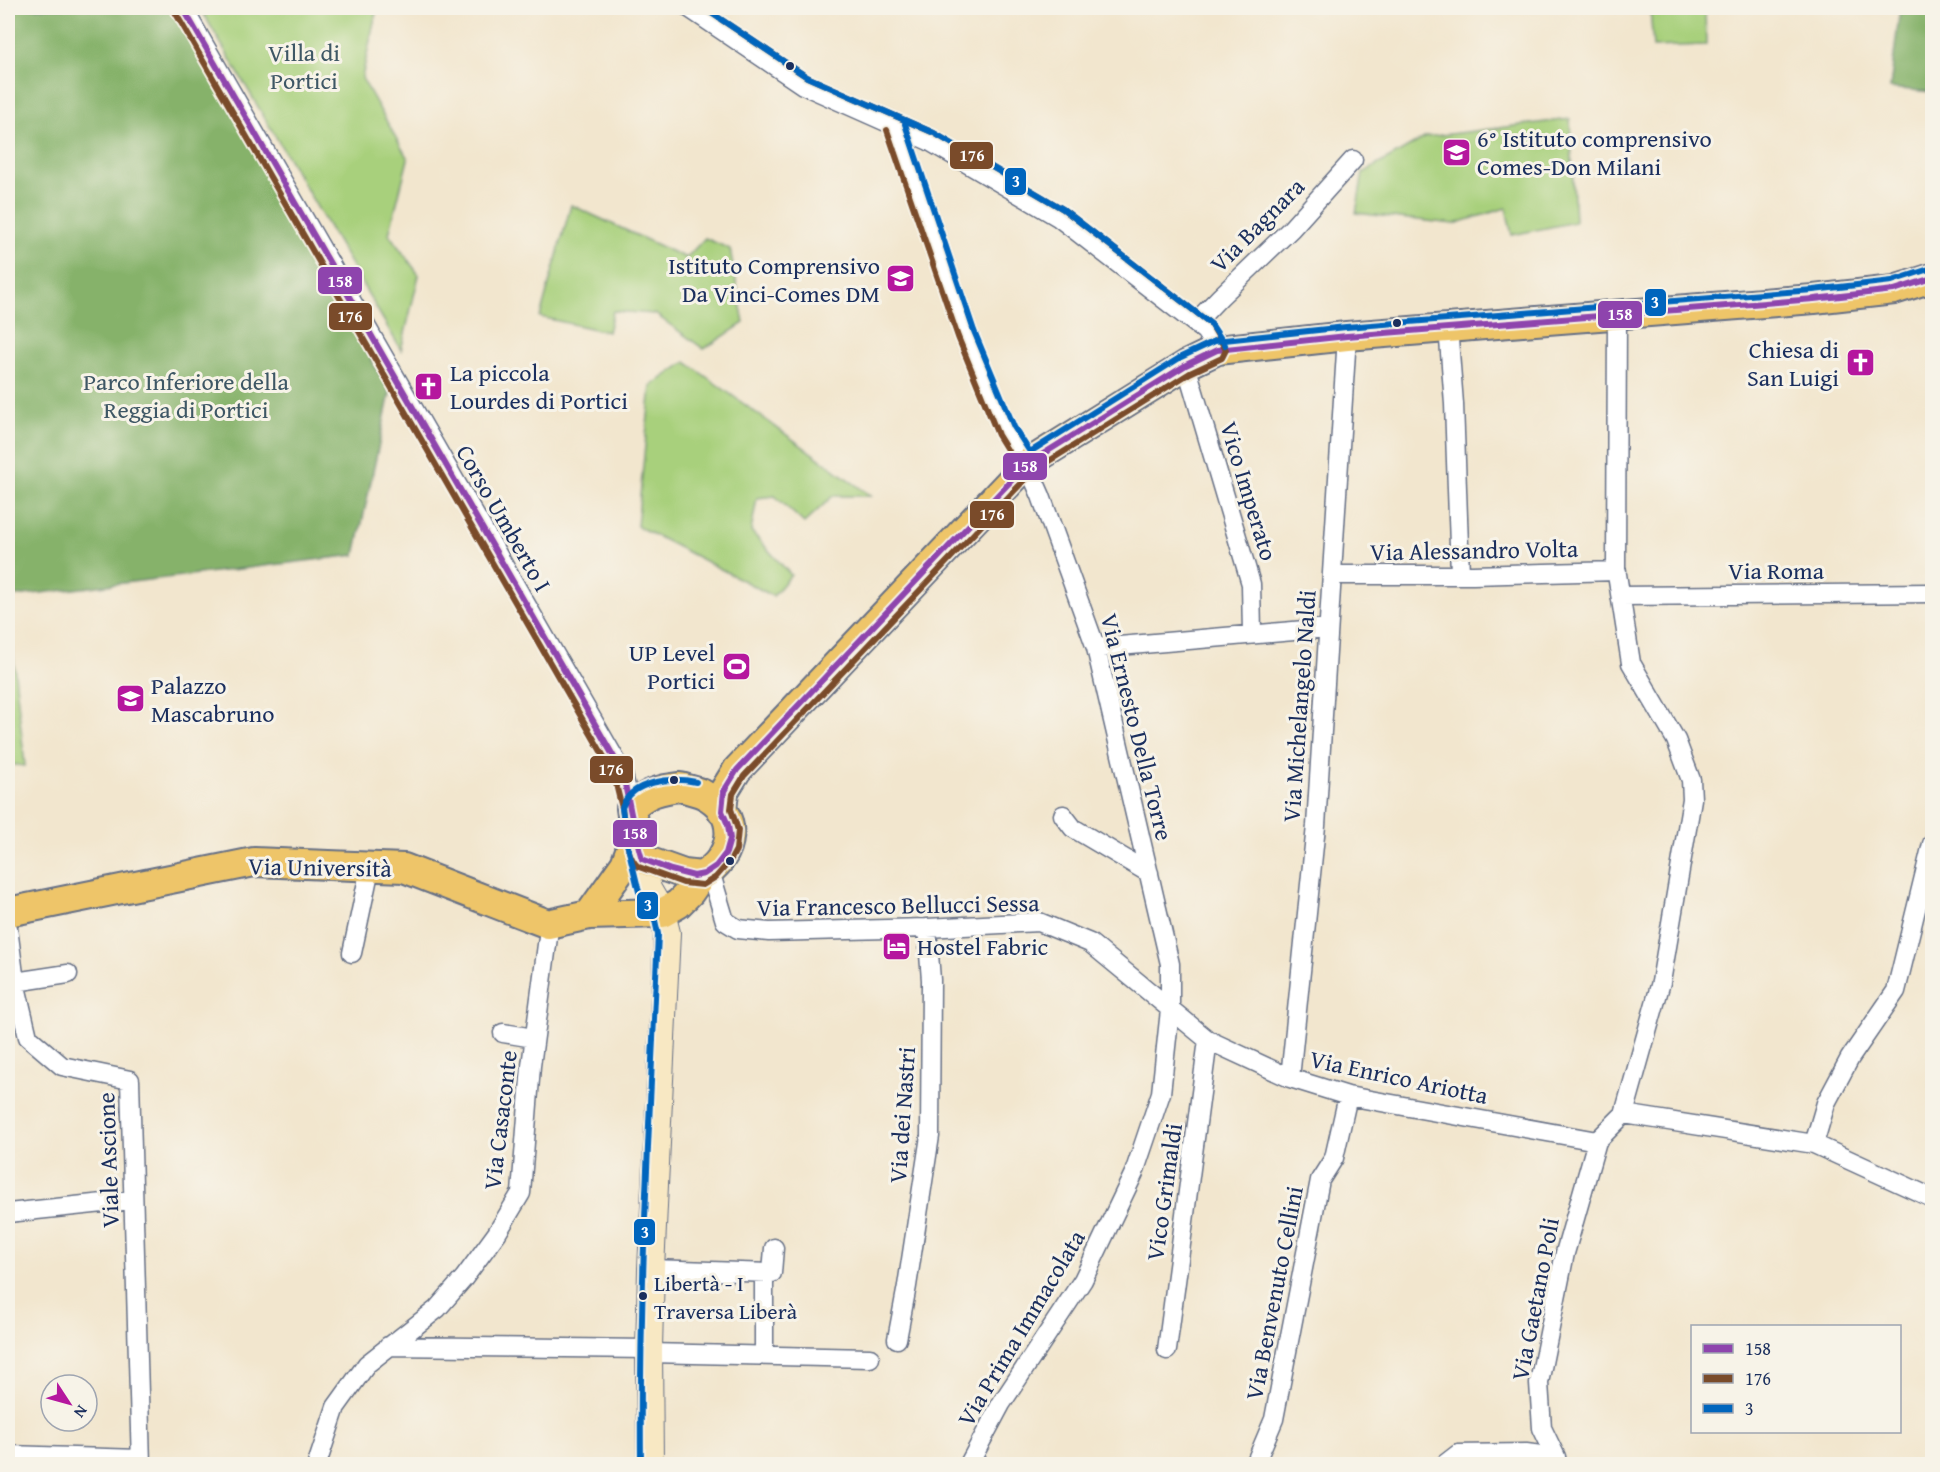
<svg xmlns="http://www.w3.org/2000/svg" width="1940" height="1472" viewBox="0 0 1940 1472" font-family="'Gentium Book Plus',serif">
<style>
.green{fill:#a8d07b;stroke:#62806c;stroke-width:1.5}
.forest{fill:#86b26b;stroke:#507064;stroke-width:1.5}
.lines{fill:none;stroke-linecap:round;stroke-linejoin:round}
.street-casing{stroke:#666f85;stroke-width:21}
.secondary-casing{stroke:#666f85;stroke-width:28}
.primary-casing{stroke:#666f85;stroke-width:32}
.street{stroke:#fff;stroke-width:18}
.secondary{stroke:#f8e8c3;stroke-width:26}
.primary{stroke:#eec569;stroke-width:28}
.bus-1-casing{stroke:#f7f3e8;stroke-width:10}
.bus-2-casing{stroke:#f7f3e8;stroke-width:10}
.bus-3-casing{stroke:#f7f3e8;stroke-width:10}
.bus-1{stroke:#8e44ad;stroke-width:6}
.bus-2{stroke:#7a4b2a;stroke-width:6}
.bus-3{stroke:#0065bd;stroke-width:6}
.bus-dot{fill:#1b2f5e;stroke:#f7f3e8;stroke-width:2}
.labels{text-anchor:middle;dominant-baseline:central;stroke-width:6;stroke-linejoin:round;paint-order:stroke}
.bus-label{font-size:22px;fill:#1b2f5e;stroke:#f7f3e8;text-anchor:start}
.park-label{font-size:24px;fill:#3e5765;stroke:#f7f3e8}
.poi-label{font-size:24px;fill:#1b2f5e;stroke:#f7f3e8;text-anchor:start}
.street-label{font-size:24px;fill:#1b2f5e;stroke:#f7f3e8}
.line-badge{stroke:#f7f3e8;stroke-width:2}
.badge-label{font-size:16px;text-anchor:middle;font-weight:bold;fill:#fff}
</style>
<rect width="100%" height="100%" fill="#f7f3e8"/>
<filter id="ink" filterUnits="userSpaceOnUse"><feTurbulence type="fractalNoise" baseFrequency=".0167" numOctaves="2"/><feDisplacementMap in="SourceGraphic" scale="12" xChannelSelector="R" yChannelSelector="G"/><feConvolveMatrix kernelMatrix="1 2 1 2 8 2 1 2 1" color-interpolation-filters="sRGB"/></filter>
<filter id="wash" filterUnits="userSpaceOnUse"><feTurbulence type="fractalNoise" baseFrequency=".008" numOctaves="4" result="noise"/><feDisplacementMap in="SourceGraphic" scale="24" xChannelSelector="R" yChannelSelector="G"/><feGaussianBlur stdDeviation="1.35" result="paint"/><feColorMatrix in="noise" values="0 0 0 0 0 0 0 0 0 0 0 0 0 0 0 0 0 1.4 0 .05"/><feComposite in="paint" operator="in"/></filter>
<g filter="url(#wash)">
<rect width="100%" height="100%" fill="#f2e6ce"/>
<path class="green" d="M200,8H377L362,78L408,159L389,234L419,275L401,350Z
M1650,8H1705L1706,45L1653,47Z
M1570,119L1575,222L1512,235L1506,208L1454,224L1356,213L1363,173L1426,137Z
M571,205L686,258L705,238L730,249L744,323L704,349L655,314L613,311L608,332L540,317Z
M686,362L871,496H833L804,523L775,496L757,498L751,531L791,575L773,596L637,526L651,386Z
M8,609L25,766L8,764Z"/>
<path class="forest" d="M8,8H174L390,393L355,555L8,597Z
M1900,8H1932V92L1890,88Z"/>
</g>
<g filter="url(#ink)">
<g class="lines">
<defs>
<path id="street" d="M183,8L622,771L631,808
M689,8L803,85L929,141L1058,217L1205,331L1217,350
M896,127L966,334L1006,431L1027,464L1041,496L1096,648L1170,964V1010L1161,1093L1134,1173L1083,1280L1001,1404L969,1464
M1195,323L1220,297L1291,229L1353,160
M1448,327L1454,404L1460,574
M1186,365L1251,584L1252,633
M1332,575H1473L1617,571
M1621,596L1932,593
M1096,648L1328,628
M1063,815L1073,828L1149,873
M710,871L725,921L738,929L769,932L927,928L1039,922L1090,943L1208,1040L1290,1078L1348,1096L1597,1141L1624,1114L1661,982L1692,799L1691,780L1676,740L1631,663L1616,568L1617,314
M8,928L15,982L28,1037L62,1066L130,1080L141,1464
M352,953L370,868
M15,982L68,974
M503,1033L534,1038
M1290,1078L1316,826L1347,336
M1624,1114L1814,1144L1932,1198
M1814,1144L1826,1103L1850,1058L1896,991L1932,844
M8,1213L132,1200
M651,1269L772,1273L774,1248
M764,1273V1355
M897,1339L907,1286L930,1136L931,980L927,928
M388,1346L649,1349
M1167,1350L1208,1040
M649,1353L870,1358
M8,1455L140,1459
M317,1464L336,1407L367,1364L437,1309L464,1278L497,1233L521,1193L531,1066L548,937V924
M1255,1464L1274,1419L1320,1180L1334,1158L1348,1096
M1445,1464L1458,1454L1526,1453L1556,1457
M1557,1464L1556,1457L1542,1428L1539,1383L1565,1253L1597,1141"/>
<path id="secondary" d="M642,859L648,889L662,913L667,933L651,1269L649,1349L650,1464"/>
<path id="primary" d="M680,787C687,789 696,791 703,794C741,813 736,857 701,876L684,874L642,859L635,837L631,808C645,793 661,789 680,787Z
M722,811L724,791L737,770L1027,464L1186,365L1217,350L1347,336L1814,299L1894,290L1932,278
M8,912L254,862L404,868L548,924L589,915L662,913L678,904L690,892L701,876
M589,915L625,864L635,837"/>
</defs>
<use href="#street" class="street-casing"/>
<use href="#secondary" class="secondary-casing"/>
<use href="#primary" class="primary-casing"/>
<use href="#street" class="street"/>
<use href="#secondary" class="secondary"/>
<use href="#primary" class="primary"/>
<defs>
<path id="bus-1" d="M183,8L622,771C629,800 633,830 642,859L671,870L694,876L704,874L716,866L726,853L730,839L728,825L722,811L724,791L737,770L1027,464L1186,365L1217,350L1347,336L1814,299L1894,290L1932,278"/>
<path id="bus-2" d="M175,12L614,774C616,785 619,797 622,808C625,824 625,858 639,867L683,883L703,885L716,877L730,861L736,850L738,830L731,809L733,794L744,776L1033,471L1190,373L1222,358L1226,350L1211,324L1063,209L934,133L807,77L704,8
M887,130L958,337L998,435L1019,469"/>
<path id="bus-3" d="M704,8L807,77L934,133L1063,209L1211,324L1225,345
M905,124L974,331L1014,427L1030,452L1181,357L1215,341L1346,327L1813,290L1892,281L1929,269
M641,1464C639,1287 650,1111 658,934L654,916L639,892L626,839L622,808C631,780 672,777 696,782"/>
</defs>
<use href="#bus-1" class="bus-1-casing"/>
<use href="#bus-2" class="bus-2-casing"/>
<use href="#bus-3" class="bus-3-casing"/>
<use href="#bus-1" class="bus-1"/>
<use href="#bus-2" class="bus-2"/>
<use href="#bus-3" class="bus-3"/>
</g>
</g>
<defs>
<symbol id="school-square" viewBox="-11 -11 22 22"><rect x="-9" y="-9" width="18" height="18" rx="4" fill="#b5179e" stroke="#f7f3e8"/><path d="M0-5L7-2L0 1L-7-2ZM-4 1L0 2.5L4 1V4Q0 6-4 4Z" fill="#fff"/></symbol>
<symbol id="church-square" viewBox="-11 -11 22 22"><rect x="-9" y="-9" width="18" height="18" rx="4" fill="#b5179e" stroke="#f7f3e8"/><path d="M-1.2-6h2.4v3.5h3.3v2.4h-3.3V6h-2.4V-.1h-3.3v-2.4h3.3Z" fill="#fff"/></symbol>
<symbol id="stadium-square" viewBox="-11 -11 22 22"><rect x="-9" y="-9" width="18" height="18" rx="4" fill="#b5179e" stroke="#f7f3e8"/><path d="M0-5a6.5 5 0 1 0 0 10a6.5 5 0 1 0 0-10ZM-3.5-1.8h7v3.6h-7Z" fill="#fff"/></symbol>
<symbol id="university-square" viewBox="-11 -11 22 22"><rect x="-9" y="-9" width="18" height="18" rx="4" fill="#b5179e" stroke="#f7f3e8"/><path d="M0-5L7-2L0 1L-7-2ZM-4 1L0 2.5L4 1V4Q0 6-4 4Z" fill="#fff"/></symbol>
<symbol id="hotel-square" viewBox="-11 -11 22 22"><rect x="-9" y="-9" width="18" height="18" rx="4" fill="#b5179e" stroke="#f7f3e8"/><path d="M-6-4.5h1.5V1H6V5H4.5V3h-9V5H-6ZM-4 0a1.8 1.8 0 1 1 3.6 0ZM.5 0V-2.5h3Q6-2.5 6 0Z" fill="#fff"/></symbol>
</defs>
<g fill-rule="evenodd">
<use href="#school-square" x="1440" y="136" width="33" height="33"/>
<use href="#school-square" x="884" y="262" width="33" height="33"/>
<use href="#church-square" x="1844" y="346" width="33" height="33"/>
<use href="#church-square" x="412" y="370" width="33" height="33"/>
<use href="#stadium-square" x="720" y="650" width="33" height="33"/>
<use href="#university-square" x="114" y="682" width="33" height="33"/>
<use href="#hotel-square" x="880" y="930" width="33" height="33"/>
</g>
<g class="bus-dot">
<circle cx="790" cy="66" r="5"/>
<circle cx="1397" cy="323" r="5"/>
<circle cx="674" cy="780" r="5"/>
<circle cx="730" cy="861" r="5"/>
<circle cx="643" cy="1296" r="5"/>
</g>
<g class="labels">
<g class="bus-label">
<text x="654" y="1283">Libertà - I<tspan x="654" dy="28">Traversa Liberà</tspan></text>
</g>
<g class="park-label">
<text x="304" y="52">Villa di<tspan x="304" dy="28">Portici</tspan></text>
<text x="186" y="381">Parco Inferiore della<tspan x="186" dy="28">Reggia di Portici</tspan></text>
</g>
<g class="poi-label">
<text x="1477" y="138">6° Istituto comprensivo<tspan x="1477" dy="28">Comes-Don Milani</tspan></text>
<text x="880" y="265" text-anchor="end">Istituto Comprensivo<tspan x="880" dy="28">Da Vinci-Comes DM</tspan></text>
<text x="1839" y="349" text-anchor="end">Chiesa di<tspan x="1839" dy="28">San Luigi</tspan></text>
<text x="450" y="372">La piccola<tspan x="450" dy="28">Lourdes di Portici</tspan></text>
<text x="715" y="652" text-anchor="end">UP Level<tspan x="715" dy="28">Portici</tspan></text>
<text x="151" y="685">Palazzo<tspan x="151" dy="28">Mascabruno</tspan></text>
<text x="917" y="946">Hostel Fabric</text>
</g>
<g class="street-label">
<text transform="translate(1257 225) rotate(-45)">Via Bagnara</text>
<text transform="translate(1249 491) rotate(73)">Vico Imperato</text>
<text transform="translate(504 518) rotate(60)">Corso Umberto I</text>
<text transform="translate(1474 550) rotate(-1)">Via Alessandro Volta</text>
<text x="1776" y="570">Via Roma</text>
<text transform="translate(1299 706) rotate(-86)">Via Michelangelo Naldi</text>
<text transform="translate(1137 727) rotate(76)">Via Ernesto Della Torre</text>
<text transform="translate(320 867) rotate(1)">Via Università</text>
<text transform="translate(898 905) rotate(-1)">Via Francesco Bellucci Sessa</text>
<text transform="translate(1399 1077) rotate(12)">Via Enrico Ariotta</text>
<text transform="translate(902 1115) rotate(-86)">Via dei Nastri</text>
<text transform="translate(500 1120) rotate(-83)">Via Casaconte</text>
<text transform="translate(108 1160) rotate(-92)">Viale Ascione</text>
<text transform="translate(1164 1192) rotate(-82)">Vico Grimaldi</text>
<text transform="translate(1274 1293) rotate(-79)">Via Benvenuto Cellini</text>
<text transform="translate(1535 1299) rotate(-79)">Via Gaetano Poli</text>
<text transform="translate(1021 1328) rotate(-59)">Via Prima Immacolata</text>
</g>
</g>
<g class="line-badge">
<rect x="949" y="141" width="45" height="29" rx="6" fill="#7a4b2a"/>
<rect x="1004" y="167" width="23" height="29" rx="6" fill="#0065bd"/>
<rect x="317" y="266" width="46" height="29" rx="6" fill="#8e44ad"/>
<rect x="1644" y="288" width="23" height="29" rx="6" fill="#0065bd"/>
<rect x="1597" y="300" width="46" height="29" rx="6" fill="#8e44ad"/>
<rect x="328" y="302" width="45" height="29" rx="6" fill="#7a4b2a"/>
<rect x="1002" y="452" width="46" height="29" rx="6" fill="#8e44ad"/>
<rect x="969" y="500" width="46" height="29" rx="6" fill="#7a4b2a"/>
<rect x="589" y="755" width="45" height="29" rx="6" fill="#7a4b2a"/>
<rect x="612" y="819" width="46" height="29" rx="6" fill="#8e44ad"/>
<rect x="636" y="891" width="23" height="29" rx="6" fill="#0065bd"/>
<rect x="633" y="1218" width="23" height="28" rx="6" fill="#0065bd"/>
</g>
<g class="badge-label">
<text x="972" y="161">176</text>
<text x="1016" y="187">3</text>
<text x="340" y="287">158</text>
<text x="1655" y="308">3</text>
<text x="1620" y="320">158</text>
<text x="350" y="322">176</text>
<text x="1025" y="472">158</text>
<text x="992" y="520">176</text>
<text x="611" y="775">176</text>
<text x="635" y="839">158</text>
<text x="648" y="911">3</text>
<text x="645" y="1238">3</text>
</g>
<rect width="1940" height="1472" fill="none" stroke="#f7f3e8" stroke-width="30"/>
<rect x="1691" y="1325" width="210" height="108" fill="#f7f3e8" stroke="#9fa5b1" stroke-width="1.5"/>
<rect x="1703" y="1344" width="30" height="9" fill="#8e44ad" stroke="#9fa5b1" stroke-width="1.5"/>
<text x="1745" y="1355" font-size="18" fill="#1b2f5e">158</text>
<rect x="1703" y="1374" width="30" height="9" fill="#7a4b2a" stroke="#9fa5b1" stroke-width="1.5"/>
<text x="1745" y="1385" font-size="18" fill="#1b2f5e">176</text>
<rect x="1703" y="1404" width="30" height="9" fill="#0065bd" stroke="#9fa5b1" stroke-width="1.5"/>
<text x="1745" y="1415" font-size="18" fill="#1b2f5e">3</text>
<g transform="translate(69 1403) rotate(126)"><circle r="28" fill="#f7f3e8" stroke="#9fa5b1" stroke-width="1.5"/>
<path d="M0-4.5L10 22L0 15L-10 22Z" fill="#b5179e"/>
<text y="-9" font-size="16" font-weight="bold" text-anchor="middle" fill="#1b2f5e">N</text>
</g>
</svg>
